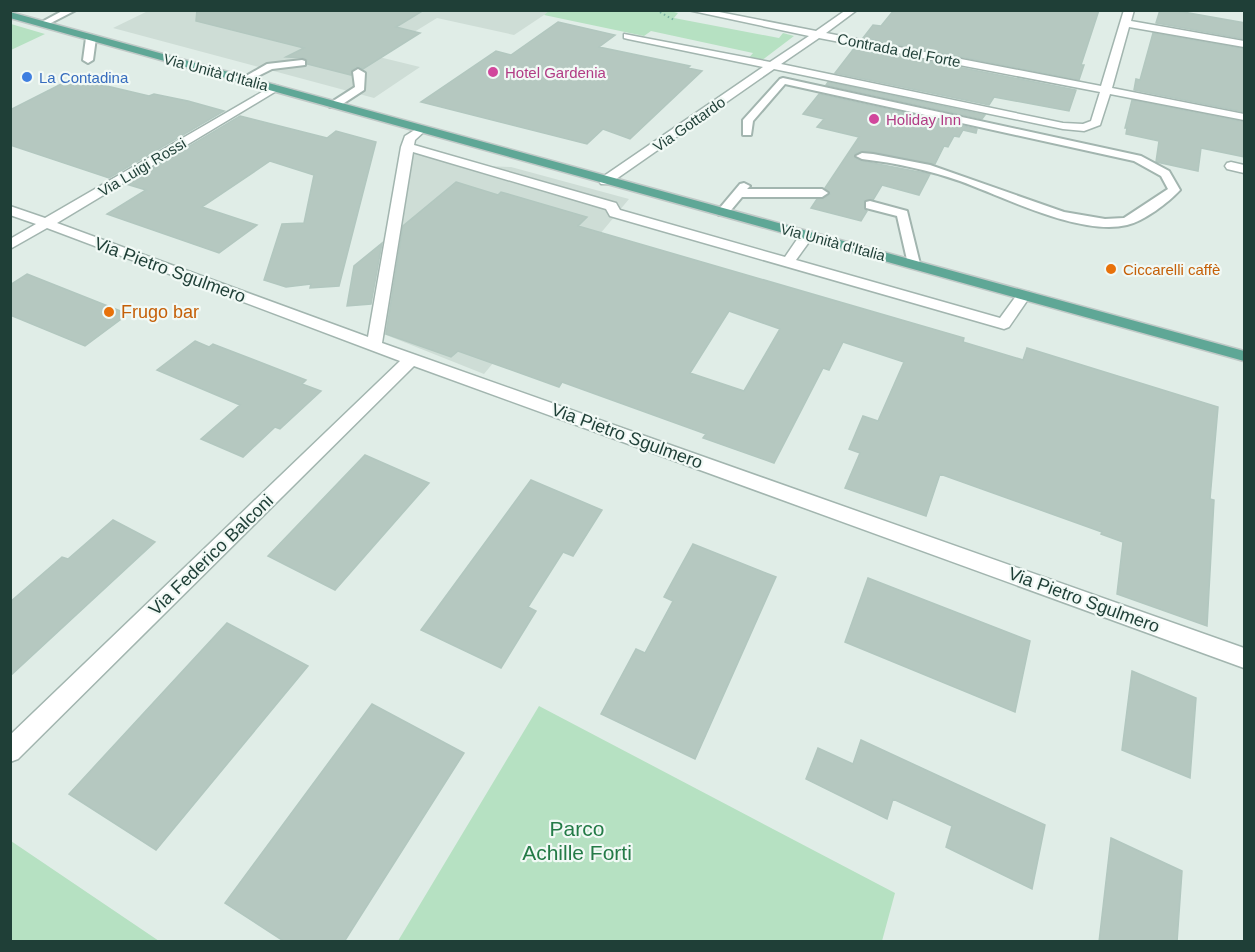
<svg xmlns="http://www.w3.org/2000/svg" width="1255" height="952" viewBox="0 0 1255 952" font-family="Helvetica,sans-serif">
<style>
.built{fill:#ceddd6}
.green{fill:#b6e1c2}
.building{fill:#b5c8c0;stroke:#b2c7bf;stroke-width:1.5;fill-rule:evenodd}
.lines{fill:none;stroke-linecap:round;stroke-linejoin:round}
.lane-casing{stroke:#a2b5af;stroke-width:4}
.street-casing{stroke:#a2b5af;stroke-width:3}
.primary-casing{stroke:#c0c9c7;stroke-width:3}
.path{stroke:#7db4a4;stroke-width:2;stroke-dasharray:1.5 3;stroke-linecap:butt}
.lane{fill:#fff;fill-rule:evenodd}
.street{fill:#fff;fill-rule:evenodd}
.primary{fill:#5fa796;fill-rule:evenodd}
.hotel-dot{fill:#d1479c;stroke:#f1f9f5;stroke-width:2}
.shop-dot{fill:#3f7fe0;stroke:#f1f9f5;stroke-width:2}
.food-dot{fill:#e8710a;stroke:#f1f9f5;stroke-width:2}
.labels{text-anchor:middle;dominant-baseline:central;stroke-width:4.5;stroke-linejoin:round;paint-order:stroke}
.far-street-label{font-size:15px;fill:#1f3f37;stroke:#f1f9f5}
.far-hotel-label{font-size:15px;fill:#b23c85;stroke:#f1f9f5;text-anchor:start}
.far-shop-label{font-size:15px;fill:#366cbe;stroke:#f1f9f5;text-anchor:start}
.far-food-label{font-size:15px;fill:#c56008;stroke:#f1f9f5;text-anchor:start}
.street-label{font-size:18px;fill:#1f3f37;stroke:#f1f9f5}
.food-label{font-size:18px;fill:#c56008;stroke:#f1f9f5;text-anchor:start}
.near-park-label{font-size:21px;fill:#247b47;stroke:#f1f9f5}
</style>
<rect width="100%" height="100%" fill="#e0ede7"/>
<path class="built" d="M150,10L550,11L514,35L437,18L375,56L420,67L374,98L113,28Z
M412,145L485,166L511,167L629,199L484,374L371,329Z"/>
<path class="green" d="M550,10L675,11L674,12L678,13L674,18L779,38L783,33L794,36L761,61L748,59L753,53L651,31L644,36L544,15Z
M11,24L45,34L11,50Z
M539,706L895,893L882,941H398Z
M11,841L159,941H11Z"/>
<path class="building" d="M197,10H424L396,27L420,33L363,69L357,67L352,70L351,75L307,64V60L303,58L286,57L304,48L196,21Z
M894,10H1099L1081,65H1084L1079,80L863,38L873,25L881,26Z
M1160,10H1172L1245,23V39L1156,23Z
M558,22L615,35L599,47L690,66L688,68L702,71L630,139L603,129L587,144L421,102L496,51L511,55Z
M1153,33L1245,49V112L1134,90L1136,79L1140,80Z
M855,47L1076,90L1069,111L994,97L989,105L835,73Z
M73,78L149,96L154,94L188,101L224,111L109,178L10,145V110Z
M828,82L985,115L982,119L826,85Z
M819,94L977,129L976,133L963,130L959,137L954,136L948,147L944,146L935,164L873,152L862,151L855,154V158L862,161L930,174L919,195L882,185L873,200L864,201V208L867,211L861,221L811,208L817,199H823L830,194L825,188L859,137L817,127L824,119L803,114Z
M1132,100L1245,122V157L1201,148L1198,171L1156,162L1159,141L1126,134L1127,128H1125Z
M240,116L327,138L336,131L376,142L339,286L310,288L311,284L286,287L264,280L282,224L304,223L314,175L270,161L202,207L257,225L219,253L107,214L146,190L126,184Z
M456,182L498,195L501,192L587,217L578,226L964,338L963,342L1023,360L1027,348L1218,407L1210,499L1214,500L1207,626L1117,594L1123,542L1101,534L1102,532L940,474L926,516L845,488L860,453L849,449L863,416L878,421L904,362L843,342L829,370L823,368L774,463L703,438L706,434L562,382L559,387L458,351L451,357L386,334L403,226ZM729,311L780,329L744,391L690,373Z
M382,243L371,304L347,306L354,266Z
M27,274L128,314L85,346L10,315V285Z
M195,341L209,347L213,344L306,380L302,384L321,391L280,429L275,427L243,457L201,439L240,405L157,370Z
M365,455L429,483L335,590L268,556Z
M531,480L602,510L573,556L563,552L528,607L536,611L501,668L421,630Z
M113,520L155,542L10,676V602L62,557L68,559Z
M693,544L776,577L695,759L601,714L636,649L645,653L673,601L664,597Z
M868,578L1030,641L1015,712L845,642Z
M227,623L308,666L156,850L69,794Z
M1132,671L1196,698L1190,778L1122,750Z
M372,704L464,753L344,942H285L225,903Z
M861,740L1045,825L1032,889L946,847L952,826L893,799L887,819L806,779L818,748L853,764Z
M1111,838L1182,871L1177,942H1099Z"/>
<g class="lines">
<defs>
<path id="lane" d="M64,10H76L45,26L38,24Z
M91,35L96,38L93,60L88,63L83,60L86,38Z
M302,60L305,61V65L272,69L244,83L239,80L267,64Z
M358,69L365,73L364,90L338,107H330V103L355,87L353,72Z
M783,78L1141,156L1169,171L1180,190C1168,203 1144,221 1127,225C1080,236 1004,197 960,181C928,170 896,163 862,159L856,156L862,153L873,154L930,165L1064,212L1105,219L1124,218L1168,189L1161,176L1134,161L785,84L753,121L751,135H743V120L780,79Z
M744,183L750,186L747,189H822L828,193L822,197H742L727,215H719V209L740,184Z
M870,201L907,211L920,264L919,267L914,268L908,264L897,216L866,208V202Z"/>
<path id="street" d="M688,10H709L816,31L846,10H857L826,33L1101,86L1124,10H1134L1131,21L1244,41V47L1129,27L1112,88L1244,114V120L1110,94L1100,125L1084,131L1063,129L774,69L609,184H601L599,181L601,178L763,67L628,39L624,38V34L770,62L809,36ZM819,38L1100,92L1091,121L1083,124L1063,123L781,64Z
M274,85L278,86V90L57,223L368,337L401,147L405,136L421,126L427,129L415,140L414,145L616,203L620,210L785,257L802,232H812L814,235L796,260L1000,318L1019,292H1029L1031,295L1009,327L1004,329L610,216L606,209L413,152L382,343L1244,648V668L414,366L18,759L10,762V735L400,361L47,228L10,249V239L36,224L10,215V206L45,218Z
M1231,162L1244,165V173L1227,169L1225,166L1227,163Z"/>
<path id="primary" d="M10,12L1244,351V361L10,18Z"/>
</defs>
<use href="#lane" class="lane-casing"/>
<use href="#street" class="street-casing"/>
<use href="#primary" class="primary-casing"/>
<path class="path" d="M656,10L674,20"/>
<use href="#lane" class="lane"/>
<use href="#street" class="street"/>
<use href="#primary" class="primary"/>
</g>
<g class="hotel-dot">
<circle cx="493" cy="72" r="6"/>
<circle cx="874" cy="119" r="6"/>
</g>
<circle class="shop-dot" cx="27" cy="77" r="6"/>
<g class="food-dot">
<circle cx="1111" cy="269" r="6"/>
<circle cx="109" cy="312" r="6"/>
</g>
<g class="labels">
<g class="far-street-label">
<text transform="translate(899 50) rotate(11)">Contrada del Forte</text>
<text transform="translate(216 72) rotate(15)">Via Unità d'Italia</text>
<text transform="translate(689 124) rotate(-35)">Via Gottardo</text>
<text transform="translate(142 167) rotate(-31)">Via Luigi Rossi</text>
<text transform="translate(833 242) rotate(15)">Via Unità d'Italia</text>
</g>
<g class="far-hotel-label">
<text x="505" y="72">Hotel Gardenia</text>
<text x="886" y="119">Holiday Inn</text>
</g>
<g class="far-shop-label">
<text x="39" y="77">La Contadina</text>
</g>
<g class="far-food-label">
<text x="1123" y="269">Ciccarelli caffè</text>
</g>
<g class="street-label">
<text transform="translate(170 270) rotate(20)">Via Pietro Sgulmero</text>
<text transform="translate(627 436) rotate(20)">Via Pietro Sgulmero</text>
<text transform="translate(211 555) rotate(-44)">Via Federico Balconi</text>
<text transform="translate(1084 600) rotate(20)">Via Pietro Sgulmero</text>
</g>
<g class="food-label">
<text x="121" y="312">Frugo bar</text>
</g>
<g class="near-park-label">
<text x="577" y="828">Parco<tspan x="577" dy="24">Achille Forti</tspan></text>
</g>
</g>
<rect width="1255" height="952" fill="none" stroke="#1f3f37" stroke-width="24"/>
</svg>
